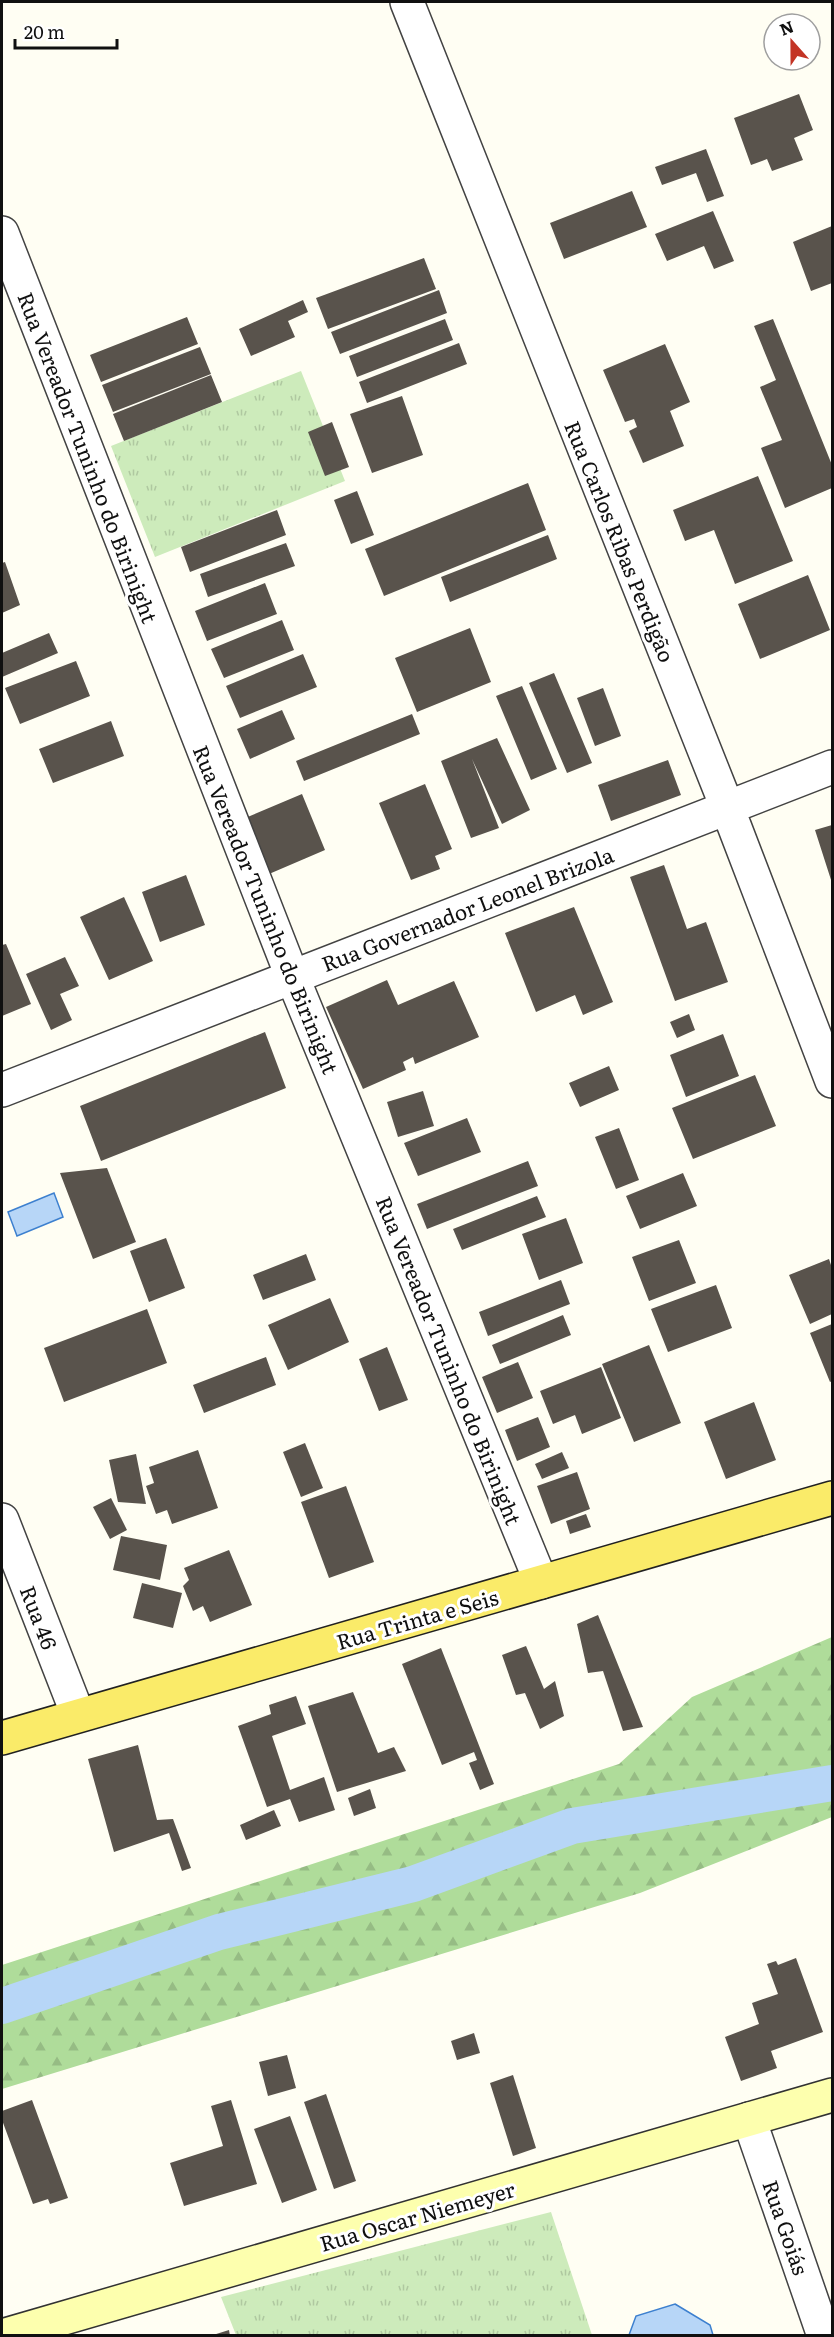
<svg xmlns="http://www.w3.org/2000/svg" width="834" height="2337" viewBox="0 0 834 2337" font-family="Literata,serif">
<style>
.grass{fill:url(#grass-tufts)}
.forest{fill:url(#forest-firs)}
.water{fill:#b7d6f7;stroke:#3d80cf;stroke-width:1.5}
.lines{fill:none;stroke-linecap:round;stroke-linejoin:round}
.canal{stroke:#b7d6f7;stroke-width:36}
.building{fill:#59534c}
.street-casing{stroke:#434343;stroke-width:36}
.secondary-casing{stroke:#323232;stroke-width:36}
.primary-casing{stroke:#212121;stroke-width:36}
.street{stroke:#fff;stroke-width:33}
.secondary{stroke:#fdffae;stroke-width:33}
.primary{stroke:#faeb69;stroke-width:33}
.labels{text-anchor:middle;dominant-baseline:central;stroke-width:6;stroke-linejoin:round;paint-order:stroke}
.street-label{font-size:21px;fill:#101010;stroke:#fff}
</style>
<defs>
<pattern id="grass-tufts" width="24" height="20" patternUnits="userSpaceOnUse" patternTransform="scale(1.5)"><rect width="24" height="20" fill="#cdebbb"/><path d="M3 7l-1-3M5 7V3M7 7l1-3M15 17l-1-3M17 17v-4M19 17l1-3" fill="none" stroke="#afc8a0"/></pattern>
<pattern id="forest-firs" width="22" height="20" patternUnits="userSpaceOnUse" patternTransform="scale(1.5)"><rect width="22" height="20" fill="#afdc9a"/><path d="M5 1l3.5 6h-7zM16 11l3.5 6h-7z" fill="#96bc84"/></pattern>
</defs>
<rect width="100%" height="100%" fill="#fffef3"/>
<path class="grass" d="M301,371L345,481L155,557L111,446Z
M551,2212L592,2335H236L221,2297Z"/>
<path class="forest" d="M832,1637V1817L640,1893L2,2089V1965L619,1764L692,1697Z"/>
<path class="water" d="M54,1193L63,1217L17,1236L8,1212Z
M675,2304L710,2325L713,2335H629L636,2316Z"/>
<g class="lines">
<path class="canal" d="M2,2006L219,1932L413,1884L572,1826L832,1783"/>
</g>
<path class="building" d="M799,94L813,130L794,138L803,160L772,171L767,159L751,165L734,118Z
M706,149L724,196L707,202L696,173L662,185L655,167Z
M632,191L647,227L564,259L550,223Z
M713,211L734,261L714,269L704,246L667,261L655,234Z
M832,226V283L811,291L793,242Z
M424,258L436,289L328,329L316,298Z
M439,290L447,313L340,354L331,332Z
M303,300L308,312L288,321L295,337L251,356L239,329Z
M187,317L198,344L101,382L90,355Z
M445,319L453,340L357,377L349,356Z
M773,319L832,465V488L785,508L761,448L782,440L760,387L776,380L754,326Z
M459,343L467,364L367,403L359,382Z
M665,344L690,402L670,411L684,446L643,463L629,431L637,427L634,419L625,422L603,370Z
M200,347L211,374L113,412L102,385Z
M211,375L222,402L124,441L113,414Z
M402,396L423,455L372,473L350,414Z
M332,422L349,467L325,476L308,432Z
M758,476L793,561L735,584L714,530L685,541L673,510Z
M528,483L546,530L384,596L365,549Z
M357,491L374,535L351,544L334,500Z
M277,510L286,535L190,572L181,547Z
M548,535L557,559L450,602L441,577Z
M286,543L295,566L208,597L200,574Z
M5,562L20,605L2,613V563Z
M808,575L830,630L760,659L738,604Z
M265,583L277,614L207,641L195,611Z
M282,620L294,650L224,678L211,649Z
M470,628L491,682L417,712L395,658Z
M49,633L58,653L2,677V653Z
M303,654L317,687L240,718L226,686Z
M76,661L90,696L20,724L5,688Z
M554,673L592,763L567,773L529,683Z
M522,686L557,769L531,780L496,696Z
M603,688L621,736L595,746L577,698Z
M282,710L295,739L250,759L237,729Z
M412,714L420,734L304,781L296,761Z
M111,721L124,756L53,783L39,749Z
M497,738L530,810L502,824L472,759L499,828L471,838L441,761Z
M668,760L681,795L611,821L598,785Z
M425,784L452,849L435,856L440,869L411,880L379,803Z
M302,794L325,850L262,877L238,821Z
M832,825V883L815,830Z
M664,865L687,929L706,922L728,982L675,1001L630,877Z
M186,875L205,925L160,942L142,892Z
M124,897L153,961L109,980L80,917Z
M574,907L613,1002L583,1015L575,995L536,1012L505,933Z
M6,944L31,1004L2,1016V945Z
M65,957L79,986L60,994L72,1020L51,1030L26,974Z
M387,980L398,1005L454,981L479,1037L415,1064L413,1057L403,1062L406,1070L363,1089L326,1007Z
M689,1014L695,1030L677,1038L670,1022Z
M265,1032L286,1088L101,1161L80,1106Z
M723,1034L739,1076L686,1097L670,1055Z
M609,1066L619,1090L580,1107L569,1083Z
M755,1075L776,1126L693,1159L672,1108Z
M423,1091L434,1126L398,1137L387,1102Z
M467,1118L481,1152L418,1176L404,1143Z
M619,1128L639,1180L616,1189L595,1137Z
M528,1161L538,1186L427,1229L417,1204Z
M107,1168L136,1242L93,1259L60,1173Z
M683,1173L697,1206L640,1229L626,1196Z
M537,1196L546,1217L462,1250L453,1229Z
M566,1218L583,1263L539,1280L522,1234Z
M166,1238L185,1288L149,1302L130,1251Z
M679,1240L696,1283L649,1301L632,1257Z
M306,1254L316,1280L263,1300L253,1275Z
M829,1259L832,1268V1314L810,1324L789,1275Z
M561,1280L570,1304L488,1336L479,1312Z
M716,1285L732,1328L668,1352L651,1309Z
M330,1298L349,1342L288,1370L268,1325Z
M147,1309L167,1363L64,1402L44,1348Z
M563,1315L571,1335L500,1364L492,1345Z
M832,1324V1381L830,1382L810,1333Z
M649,1345L681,1423L634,1442L602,1364Z
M387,1347L408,1400L379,1411L359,1359Z
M266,1357L276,1385L204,1413L193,1385Z
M518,1362L533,1398L497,1413L482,1377Z
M601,1367L621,1418L582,1434L575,1415L553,1424L540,1391Z
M754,1402L776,1460L726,1479L704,1422Z
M538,1417L550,1447L517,1461L505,1430Z
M305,1443L323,1488L301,1497L283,1452Z
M198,1450L218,1508L172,1524L167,1510L156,1514L146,1486L154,1483L149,1467Z
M562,1452L569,1468L542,1479L535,1464Z
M136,1454L146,1504L118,1502L109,1460Z
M577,1472L590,1509L551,1524L537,1486Z
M346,1486L374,1562L329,1578L301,1502Z
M111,1498L127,1530L110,1539L93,1507Z
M586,1514L591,1527L570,1534L566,1521Z
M121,1536L167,1545L160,1580L113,1570Z
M229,1550L252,1605L210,1622L203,1606L193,1611L183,1586L189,1580L184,1568Z
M142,1583L182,1593L173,1628L133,1618Z
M598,1615L643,1727L623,1731L603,1671L588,1673L577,1624Z
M526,1646L544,1689L555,1681L564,1716L540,1729L525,1693L516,1695L502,1655Z
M441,1648L494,1784L480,1790L469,1763L477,1760L474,1752L442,1765L402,1664Z
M353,1692L378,1753L394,1747L406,1771L337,1792L308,1706Z
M296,1696L306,1724L272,1736L290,1790L324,1777L335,1810L299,1822L290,1799L267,1807L238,1726L271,1714L269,1705Z
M138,1745L157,1820L173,1819L191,1868L182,1871L169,1833L114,1852L88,1759Z
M370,1789L376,1808L354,1816L348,1798Z
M274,1810L281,1826L246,1840L240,1825Z
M796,1958L823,2032L771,2051L777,2068L741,2081L725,2037L759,2024L752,2003L778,1994L767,1964L776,1961L778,1965Z
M474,2033L480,2053L457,2060L451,2041Z
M287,2055L296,2088L268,2096L259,2062Z
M513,2075L536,2148L513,2156L490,2083Z
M326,2094L356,2181L334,2189L304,2102Z
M32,2100L68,2198L50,2204L48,2199L33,2204L2,2120V2111Z
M231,2100L257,2184L184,2206L170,2163L223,2146L211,2106Z
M290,2116L317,2190L282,2203L254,2129Z
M229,2330L230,2336H213V2335Z"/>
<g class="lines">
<defs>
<path id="street" d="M407,2L727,807L832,1081
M2,233L292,976L541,1582
M2,1090L832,767
M2,1520L78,1715
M749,2119L824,2336"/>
<path id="secondary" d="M2,2336L832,2095"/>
<path id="primary" d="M2,1738L832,1498"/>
</defs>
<use href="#street" class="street-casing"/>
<use href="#secondary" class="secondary-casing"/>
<use href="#primary" class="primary-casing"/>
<use href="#street" class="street"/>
<use href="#secondary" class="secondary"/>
<use href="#primary" class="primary"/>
</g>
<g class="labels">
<g class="street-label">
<text transform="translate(89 457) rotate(69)">Rua Vereador Tuninho do Birinight</text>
<text transform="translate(621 541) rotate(68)">Rua Carlos Ribas Perdigão</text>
<text transform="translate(467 908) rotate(-21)">Rua Governador Leonel Brizola</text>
<text transform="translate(267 909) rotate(68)">Rua Vereador Tuninho do Birinight</text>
<text transform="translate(450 1360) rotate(68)">Rua Vereador Tuninho do Birinight</text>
<text transform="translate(40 1617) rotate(69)">Rua 46</text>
<text transform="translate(417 1618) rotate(-16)">Rua Trinta e Seis</text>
<text transform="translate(417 2215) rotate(-16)">Rua Oscar Niemeyer</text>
<text transform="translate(787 2227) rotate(71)">Rua Goiás</text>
</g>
</g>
<rect width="834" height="2337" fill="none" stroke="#101010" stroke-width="6"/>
<g transform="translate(792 42) rotate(339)"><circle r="28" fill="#ffffff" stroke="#9f9f9f" stroke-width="1.5"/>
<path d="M0-4.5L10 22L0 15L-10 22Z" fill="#c33425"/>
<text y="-9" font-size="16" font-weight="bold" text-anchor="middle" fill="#101010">N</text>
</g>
<path d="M15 39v9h102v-9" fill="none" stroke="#101010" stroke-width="3"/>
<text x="24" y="39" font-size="18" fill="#101010" stroke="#ffffff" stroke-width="4.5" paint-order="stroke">20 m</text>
</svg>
